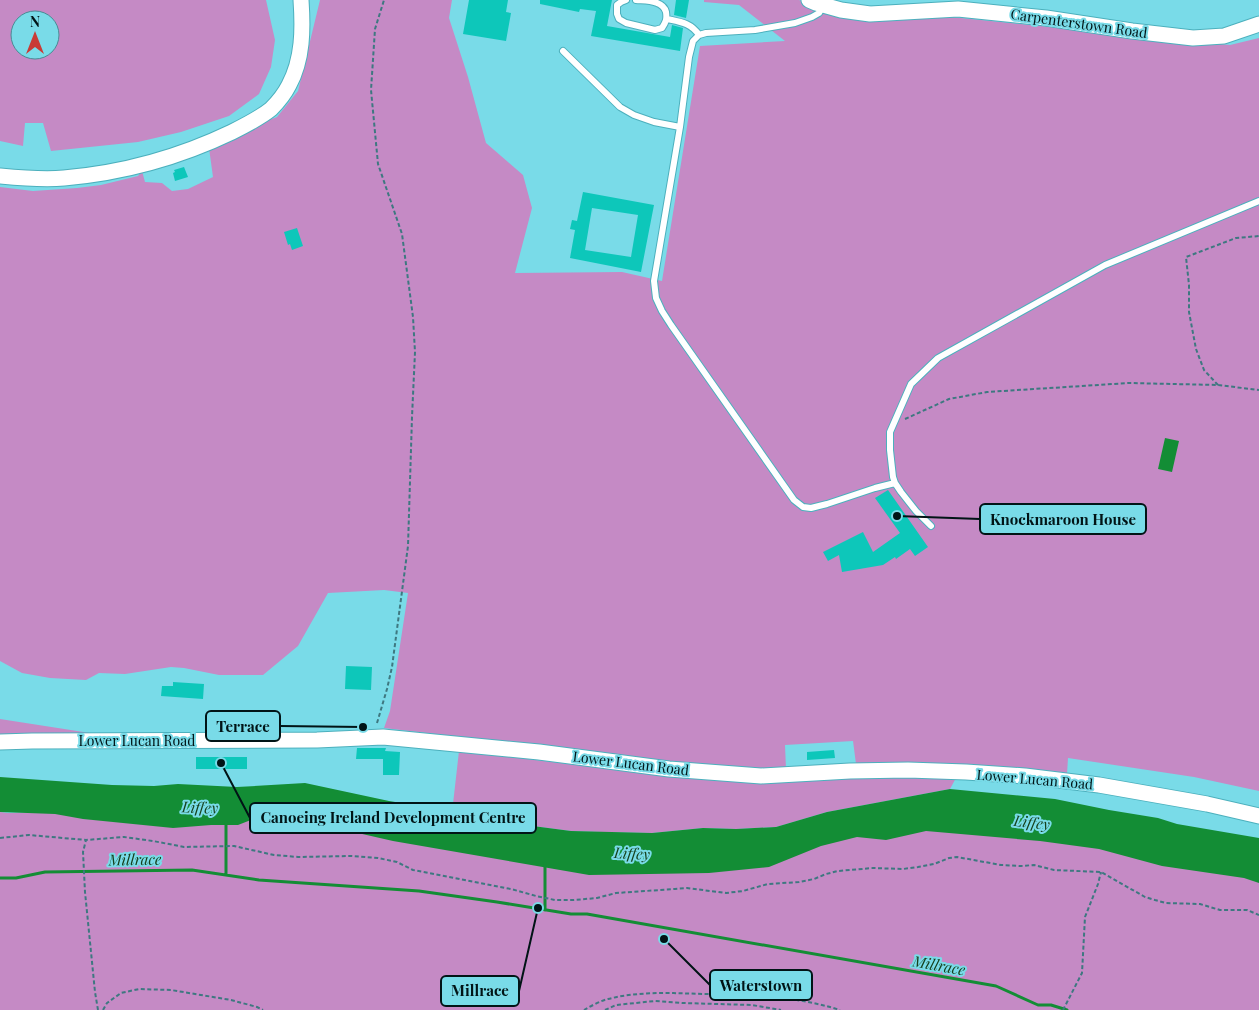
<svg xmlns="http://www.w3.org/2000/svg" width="1259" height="1010" viewBox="0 0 1259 1010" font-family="'Playfair Display',serif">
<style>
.green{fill:#c58ac5;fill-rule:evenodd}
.water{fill:#138d35}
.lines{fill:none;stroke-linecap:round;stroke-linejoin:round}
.stream{stroke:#138d35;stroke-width:3}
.building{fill:#0dc7ba;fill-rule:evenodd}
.service-casing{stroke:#4cb0bd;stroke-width:8}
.tertiary-casing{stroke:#4cb0bd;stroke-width:17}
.path{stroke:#3e7880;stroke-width:2;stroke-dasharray:4 2.5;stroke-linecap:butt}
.service{stroke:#fff;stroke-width:6}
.tertiary{stroke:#fff;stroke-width:15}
.labels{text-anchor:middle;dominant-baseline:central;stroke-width:4;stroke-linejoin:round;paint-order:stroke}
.street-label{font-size:14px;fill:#011416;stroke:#79dbe8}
.water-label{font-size:15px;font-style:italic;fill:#16411d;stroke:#79dbe8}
.leader{fill:none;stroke:#011416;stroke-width:2}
.callout-dot{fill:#011416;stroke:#79dbe8;stroke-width:2}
.callout{fill:#79dbe8;stroke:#011416;stroke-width:2}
.callout-label{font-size:15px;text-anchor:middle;font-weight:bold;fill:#011416}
</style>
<rect width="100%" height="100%" fill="#79dbe8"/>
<path class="green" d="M0,0H266L275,40L271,67L259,94L229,116L181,132L138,142L51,151L43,123H25L23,146L0,141ZM20,20H50V50H20Z
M320,0H452L449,18L468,77L486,143L523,175L532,208L515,273L622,272L662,281L700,46L785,41L739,5L704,2V0H799L815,7L951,17L1230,45L1259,38V791L1194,777L1068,758L1067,774L856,764L853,741L785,745L786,769L708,766L384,728L390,711L408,593L384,590L328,593L298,646L263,675H219L184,668L171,667L125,674L99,673L86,680L50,678L22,673L0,661V187L33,191L77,188L101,185L138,176L142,171L145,182L162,183L172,191L188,189L213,177L209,148L261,123L277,117L298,91Z
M0,719L90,733L0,735Z
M459,751L705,780L788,781L869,776L956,778L950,789L827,812L776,827L736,829L703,828L652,833L602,832L571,831L525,825L457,812L453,804Z
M226,807L545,848L874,819L1259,864V1010H0V812L8,813Z"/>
<path class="water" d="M1165,438L1179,441L1172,472L1158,469Z
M0,777L112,785L154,786L178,784L237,787L305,783L389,801L432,808L469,815L525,825L571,831L652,833L703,828L736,829L776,827L827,812L950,789L1055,799L1109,810L1158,818L1177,824L1259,838V883L1244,878L1162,866L1099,849L1040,841L926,831L886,840L857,837L821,846L769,867L709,873L589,875L393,841L336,828L303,825L256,818L238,825H211L173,828L83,819L55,814L0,812Z"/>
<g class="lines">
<path class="stream" d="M363,727L365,728
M545,863V910
M226,874V822
M0,878H16L45,872L192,870L259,880L419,891L497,902L571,914H587L996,986L1038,1005H1051L1067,1010"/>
</g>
<path class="building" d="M469,0H508L506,12L511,13L506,41L463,34Z
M540,0H612L607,26L670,37L672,25L683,28L680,51L591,36L596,11L580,9L579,12L540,4Z
M676,0H689L686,18L674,15Z
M184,167L188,177L175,181L173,173L175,172L174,170Z
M583,192L654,205L641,272L570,258L575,230L570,229L572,220L577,221ZM592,208L638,215L631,257L585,250Z
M297,228L303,246L292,250L290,244L288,245L284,232Z
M888,490L928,547L915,556L910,549L896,559L895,557L883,565L842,572L839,555L828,561L823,552L863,532L873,552L900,533L875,498Z
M346,666L372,667L371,690L345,689Z
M173,682L204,684L203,699L161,696L162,686H173Z
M357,748H386L385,751L400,752L399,775H383V759H356Z
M834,750L835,758L807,760V752Z
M196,757H247V769H196Z"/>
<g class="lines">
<defs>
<path id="service" d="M626,0L621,2L617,5V14L619,19L626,23L655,30L662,28C666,22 667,19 666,12C663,0 646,1 636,0
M823,6L819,13L812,17L795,23L755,30L706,33L699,35L693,41L689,57L680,127L654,281L656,298L662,311L671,325L794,500L803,507L811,508L827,504L875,488L895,483
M667,19C681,22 691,23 699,35
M563,51L620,107L634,115L654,122L680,127
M931,526L916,511L901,492L895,483L893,477L890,450V432L911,384L938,358L1105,265L1259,201"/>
<path id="tertiary" d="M809,0L816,3L841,10L870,14L958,9L1046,18L1132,31L1193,38L1224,36L1259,24
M0,176C21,178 43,180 64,178C122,173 180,157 232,132C244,126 260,118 271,109C277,103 285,93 289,85C303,59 303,29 301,0
M0,742L32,741L317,740L383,737L539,752L669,769L761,776L850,771L908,770L966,772L1025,776L1099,785L1207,804L1259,816"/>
</defs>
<use href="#service" class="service-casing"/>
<use href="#tertiary" class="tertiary-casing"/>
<path class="path" d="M1218,385L1204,370L1196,349L1189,312V285L1186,257L1236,238L1259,236
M905,419L949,399L987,392L1129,383L1218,385L1259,390
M377,723L387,689L392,667L408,546L412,417L415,352L413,317L402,234L378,164L371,90L375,29L384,0
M0,838L29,835L86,840
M98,1010L95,992L85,892L83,852L86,840L124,837L153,841L184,847L234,846L274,855L298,857L352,856L378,858L397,862L413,870L511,889L536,896L555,900H574L597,898L616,893L675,889L687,888L726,893L743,891L768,884L799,882L814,879L826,874L838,871L873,868L903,869L918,867L934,864L949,858L957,857L1001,865L1021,866L1034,865L1054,870L1101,872L1145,897L1155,900L1166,903L1200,904L1220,910H1247L1259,915
M103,1010L107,1003L121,993L139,989L171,990L231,1000L257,1007L263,1010
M584,1010C591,1006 600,1001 608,999C639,991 672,993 704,994C750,995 796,996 840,1010
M605,1010L616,1005L655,1001L683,1003L752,1005L781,1010
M1063,1010L1082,973L1085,917L1098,884L1101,872"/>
<use href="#service" class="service"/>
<use href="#tertiary" class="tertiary"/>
</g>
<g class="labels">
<g class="street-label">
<text transform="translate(1079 23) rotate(8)">Carpenterstown Road</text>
<text x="137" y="740">Lower Lucan Road</text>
<text transform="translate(631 763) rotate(7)">Lower Lucan Road</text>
<text transform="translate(1035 779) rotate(5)">Lower Lucan Road</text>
</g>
<g class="water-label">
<text transform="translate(200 807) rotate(2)">Liffey</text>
<text transform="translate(1032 822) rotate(7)">Liffey</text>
<text transform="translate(632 853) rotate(3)">Liffey</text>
<text transform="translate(135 859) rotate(-1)">Millrace</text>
<text transform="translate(939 965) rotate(10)">Millrace</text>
</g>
</g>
<path class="leader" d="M897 516L980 519M363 727L280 726M221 763L250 818M664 939L710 985M538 908L519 991"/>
<g class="callout-dot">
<circle cx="897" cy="516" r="5"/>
<circle cx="363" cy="727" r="5"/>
<circle cx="221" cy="763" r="5"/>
<circle cx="664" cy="939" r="5"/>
<circle cx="538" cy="908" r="5"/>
</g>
<g class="callout">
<rect x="980" y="504" width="166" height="30" rx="5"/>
<rect x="206" y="711" width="74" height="30" rx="5"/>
<rect x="250" y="803" width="286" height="30" rx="5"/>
<rect x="710" y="970" width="102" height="30" rx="5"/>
<rect x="441" y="976" width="78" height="30" rx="5"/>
</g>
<g class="callout-label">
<text x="1063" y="525">Knockmaroon House</text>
<text x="243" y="732">Terrace</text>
<text x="393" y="823">Canoeing Ireland Development Centre</text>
<text x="761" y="991">Waterstown</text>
<text x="480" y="996">Millrace</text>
</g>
<g transform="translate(35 35)"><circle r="24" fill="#79dbe8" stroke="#498b94"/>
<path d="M0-4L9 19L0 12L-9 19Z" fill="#c93b36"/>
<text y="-8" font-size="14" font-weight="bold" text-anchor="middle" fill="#011416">N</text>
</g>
</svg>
